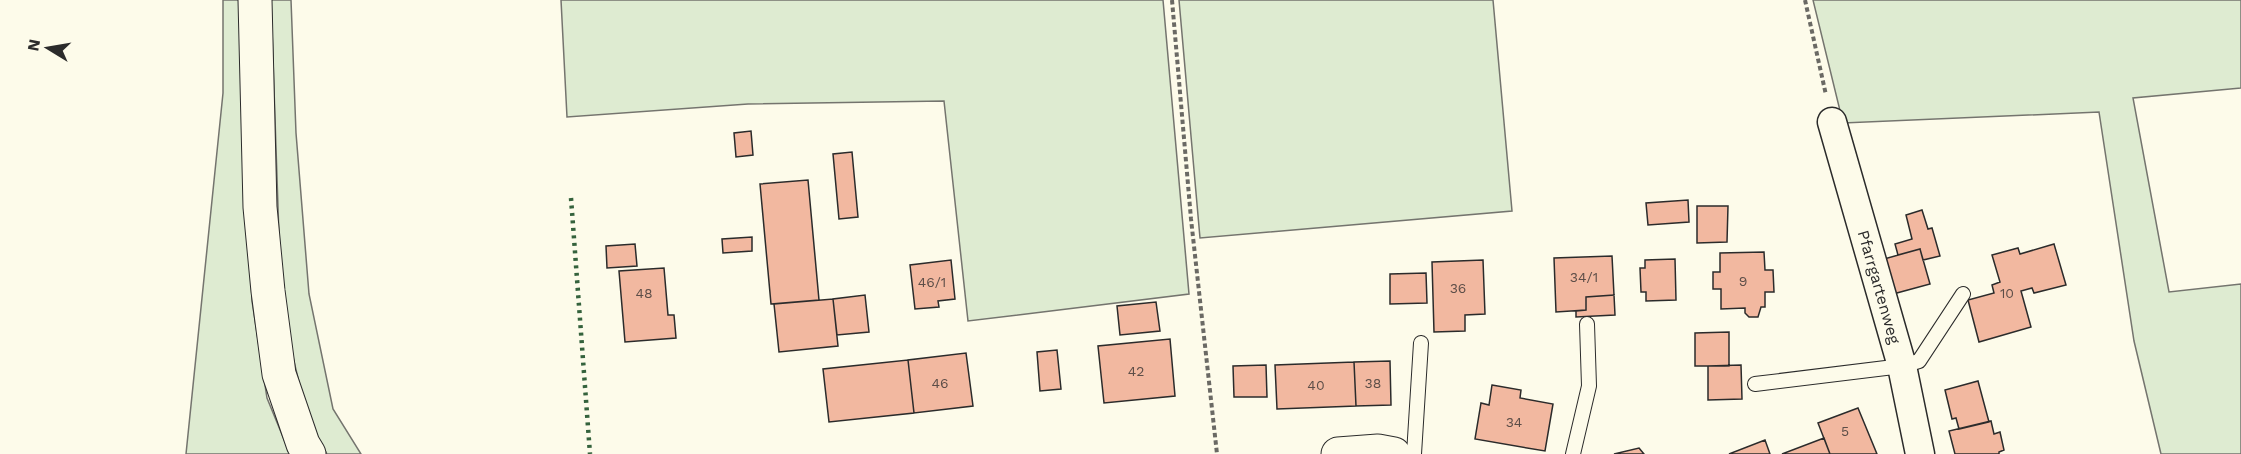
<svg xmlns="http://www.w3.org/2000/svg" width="2241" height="454" viewBox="0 0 2241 454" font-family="'Work Sans',sans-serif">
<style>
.green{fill:#deebd1;stroke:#74746e;stroke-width:1.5}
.building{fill:#f2b8a0;stroke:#2b2b2b;stroke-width:1.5}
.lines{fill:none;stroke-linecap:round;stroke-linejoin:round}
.lane-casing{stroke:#2b2b2b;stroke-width:16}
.street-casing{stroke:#2b2b2b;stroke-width:31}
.secondary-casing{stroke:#2b2b2b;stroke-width:35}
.path{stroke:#6a6964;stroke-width:4;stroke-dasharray:4.5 3;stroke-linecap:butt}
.lane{stroke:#fdfbea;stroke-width:14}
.street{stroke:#fdfbea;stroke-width:28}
.secondary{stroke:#fdfbea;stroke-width:33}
.hedge{stroke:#34623c;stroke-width:4.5;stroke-dasharray:3 4.5;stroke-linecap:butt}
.labels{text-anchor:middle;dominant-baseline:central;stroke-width:4.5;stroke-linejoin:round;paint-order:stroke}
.number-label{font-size:14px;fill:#5d4e48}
.street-label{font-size:16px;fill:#2b2b2b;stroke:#fdfbea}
</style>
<rect width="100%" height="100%" fill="#fdfbea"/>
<path class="green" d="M223,0H242L252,301L267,398L290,454H186L223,93Z
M271,0H291L296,133L309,294L333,409L361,454H327L309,424L292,353L280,266Z
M561,0H1163L1189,294L968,321L944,101L748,104L567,117Z
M1179,0H1493L1512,211L1200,238Z
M1813,0H2241V88L2133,98L2169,292L2241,284V454H2161L2134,341L2099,112L1843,123Z"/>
<path class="building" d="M751,131L753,155L736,157L734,133Z
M852,152L858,217L839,219L833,154Z
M808,180L819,300L771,304L760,184Z
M1688,200L1689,222L1648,225L1646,203Z
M1697,206H1728L1727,242L1697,243Z
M1922,210L1928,229L1932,228L1940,256L1923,260L1920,249L1898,255L1895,244L1912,239L1906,215Z
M752,237V251L723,253L722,239Z
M635,244L637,266L607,268L606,246Z
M2054,244L2066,285L2034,293L2032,288L2021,291L2031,327L1979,342L1968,300L1994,293L1992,285L2000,282L1992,255L2018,248L2020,254Z
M1920,249L1930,284L1893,294L1884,259Z
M1764,252L1765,270H1773L1774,292H1765V307H1761L1758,317H1749L1745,313V308L1721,309V289H1713V272H1720V253Z
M1612,256L1614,295L1586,297V310L1556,312L1554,258Z
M1675,259L1676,300L1646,301V292H1641L1640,268H1645V260Z
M951,260L955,299L938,301L939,307L915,309L910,265Z
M1483,260L1485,314L1465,315V331L1434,332L1432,262Z
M664,268L668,315H674L676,338L625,342L619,271Z
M1426,273L1427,303L1390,304V274Z
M865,295L869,332L837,335L833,299Z
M1614,295L1615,315L1576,317V311L1586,310V297Z
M833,299L838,346L779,352L774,304Z
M1156,302L1160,331L1120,335L1117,306Z
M1729,332V366H1695V333Z
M1170,339L1175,396L1104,403L1098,346Z
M1057,350L1061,389L1040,391L1037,352Z
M966,353L973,406L914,413L908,360Z
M908,360L914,413L829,422L823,369Z
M1390,361L1391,405L1356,406L1354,362Z
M1354,362L1356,406L1277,409L1275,365Z
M1266,365L1267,397H1234L1233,366Z
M1741,365L1742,399L1708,400V366Z
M1978,381L1989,422L1959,429L1956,418L1952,419L1945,390Z
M1492,385L1521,390L1520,398L1553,404L1545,451L1475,439L1481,403L1489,405Z
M1858,408L1877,454H1830L1818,423Z
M1991,421L1994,434L2000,432L2004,450L1999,452V454H1955L1949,431Z
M1824,438L1830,454H1782Z
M1765,440L1770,454H1729Z
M1639,448L1644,454H1614Z"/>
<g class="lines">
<defs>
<path id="lane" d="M1755,384L1902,366L1919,361L1963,294
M1414,454L1421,343
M1573,454L1589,386L1587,324"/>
<path id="street" d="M1832,122L1902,366L1920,454"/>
<path id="secondary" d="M255,0L260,207L268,291L279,374L303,444L309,454
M1338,454L1378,451L1394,454"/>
</defs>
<use href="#lane" class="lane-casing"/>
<use href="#street" class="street-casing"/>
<use href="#secondary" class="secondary-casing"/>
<path class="path" d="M1172,0L1191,219L1217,454
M1805,0L1826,95"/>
<use href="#lane" class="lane"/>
<use href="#street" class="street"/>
<use href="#secondary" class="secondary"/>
<path class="hedge" d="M571,198L590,454"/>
</g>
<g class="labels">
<g class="number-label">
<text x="1584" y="277">34/1</text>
<text x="1743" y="281">9</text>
<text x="932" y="282">46/1</text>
<text x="1458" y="288">36</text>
<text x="644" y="293">48</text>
<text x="2007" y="293">10</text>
<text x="1136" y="371">42</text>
<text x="940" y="383">46</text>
<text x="1373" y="383">38</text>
<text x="1316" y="385">40</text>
<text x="1514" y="422">34</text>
<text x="1845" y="431">5</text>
</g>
<g class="street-label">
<text transform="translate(1879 287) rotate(74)">Pfarrgartenweg</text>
</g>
</g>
<g transform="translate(48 48) rotate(281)" stroke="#fdfbea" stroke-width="4.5" paint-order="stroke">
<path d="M0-4.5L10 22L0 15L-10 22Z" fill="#2b2b2b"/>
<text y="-9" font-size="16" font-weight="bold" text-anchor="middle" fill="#2b2b2b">N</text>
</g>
</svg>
